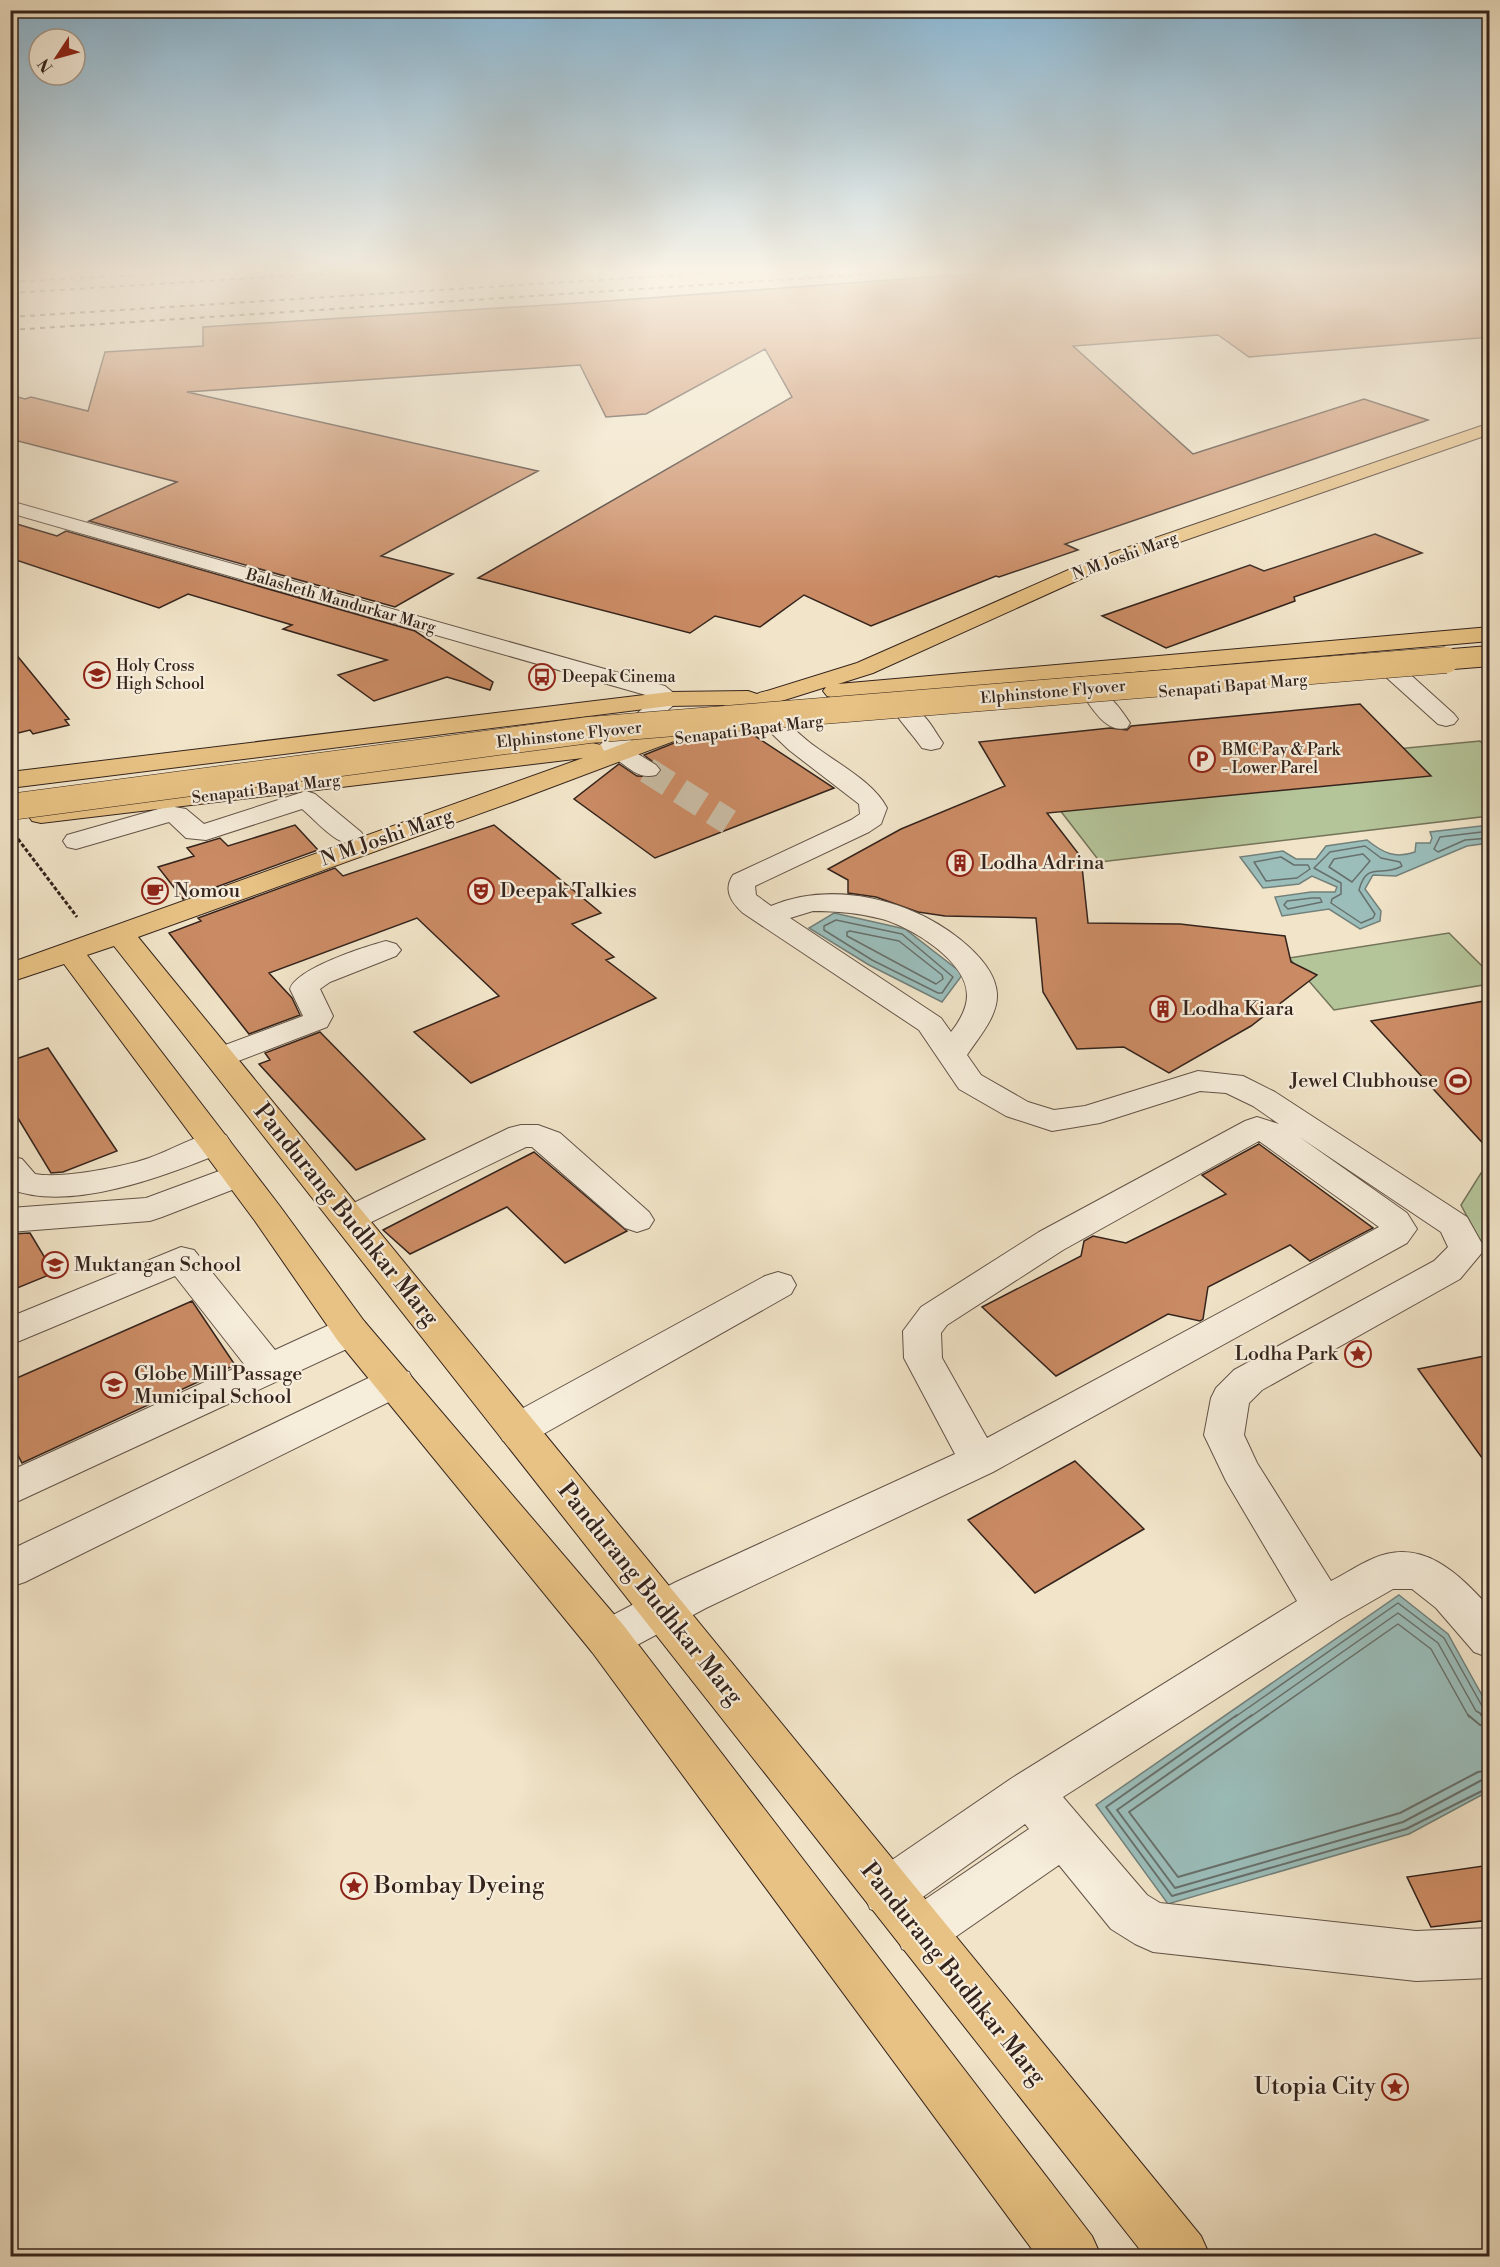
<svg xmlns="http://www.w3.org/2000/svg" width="1500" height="2267" viewBox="0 0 1500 2267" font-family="'Libre Bodoni',serif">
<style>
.green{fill:#b5c59a;stroke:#74745b;stroke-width:1.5}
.water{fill:#9bbebb;stroke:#72807b;stroke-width:1.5}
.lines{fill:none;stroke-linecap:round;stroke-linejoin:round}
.shore-far1{stroke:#68706c;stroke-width:1.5}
.shore{stroke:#68706c;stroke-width:2}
.building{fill:#ca8b64;stroke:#34231c;stroke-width:1.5}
.minor-tunnel{stroke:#cbbda6;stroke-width:26;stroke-dasharray:26 13;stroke-linecap:butt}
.minor-casing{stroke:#635347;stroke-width:2}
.major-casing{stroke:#34231c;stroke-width:2}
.path{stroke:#34231c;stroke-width:3;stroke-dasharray:4 2;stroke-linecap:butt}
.minor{fill:#f6eddb;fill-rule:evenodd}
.major{fill:#e8c284;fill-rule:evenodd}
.rail{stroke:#34231c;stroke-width:2;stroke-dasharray:5 5;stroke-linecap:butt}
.major-bridge-far1-casing{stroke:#34231c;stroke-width:22;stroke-linecap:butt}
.major-bridge-casing{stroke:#34231c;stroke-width:27;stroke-linecap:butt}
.major-bridge-far1{stroke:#e8c284;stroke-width:20}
.major-bridge{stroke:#e8c284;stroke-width:26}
.labels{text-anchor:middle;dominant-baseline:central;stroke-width:4.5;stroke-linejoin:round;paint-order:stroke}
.far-street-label{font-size:16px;fill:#34231c;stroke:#f6eddb}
.far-poi-label{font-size:16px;fill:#34231c;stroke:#f6eddb;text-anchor:start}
.street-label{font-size:20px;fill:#34231c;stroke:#f6eddb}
.poi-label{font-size:20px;fill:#34231c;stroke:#f6eddb;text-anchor:start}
.near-street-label{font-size:24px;fill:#34231c;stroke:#f6eddb}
.near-poi-label{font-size:24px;fill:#34231c;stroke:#f6eddb;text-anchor:start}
</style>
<rect width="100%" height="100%" fill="#f1e4c8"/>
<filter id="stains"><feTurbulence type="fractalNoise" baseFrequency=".00333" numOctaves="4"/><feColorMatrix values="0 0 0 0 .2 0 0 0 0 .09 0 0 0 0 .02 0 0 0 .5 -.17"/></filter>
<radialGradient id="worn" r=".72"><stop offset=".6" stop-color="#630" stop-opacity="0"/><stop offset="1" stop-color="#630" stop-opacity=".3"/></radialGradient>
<path class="green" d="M1480,741L1489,750V816L1100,862L1039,783Z
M1449,933L1489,973V984L1334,1010L1289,958Z
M1489,1169V1252L1478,1237L1461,1205L1481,1173Z"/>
<path class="water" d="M1489,825V843L1467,846L1396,876L1373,875L1365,889L1381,911L1380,921L1360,929L1329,909L1282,916L1275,897L1311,892H1335L1337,887L1312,876L1299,884L1263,888L1240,857L1283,851L1296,859H1316L1326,846L1367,840C1383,853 1395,859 1415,852L1416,843H1430L1432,838L1430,832Z
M834,913L905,929L963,974L942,1002L869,965L809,928Z
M1399,1595L1448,1634L1489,1708V1791L1409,1834L1168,1904L1096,1805Z"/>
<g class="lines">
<path class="shore-far1" d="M1490,831L1440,837L1434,849L1438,852L1465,840L1490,838
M1365,846L1381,858L1400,862L1402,866C1382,878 1367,860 1359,890L1375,914L1373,918L1361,923L1331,903L1332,899L1341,894V883L1314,868L1330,852Z
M1363,854L1370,861L1352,882L1329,867L1334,859Z
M1281,857L1294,865H1308L1310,869L1297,878L1266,881L1254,862Z
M1312,898H1320L1322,902L1288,909L1284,905L1287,901Z
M836,920L902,934L953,977L942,993H938L872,960L824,930V926Z
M850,931L899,941L942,975L943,979L936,984L847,936V932Z
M1235,1717L1398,1603L1444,1638L1482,1706L1490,1710
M1250,1717L1398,1613L1438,1643L1476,1711L1487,1717
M1265,1717L1398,1624L1431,1649L1469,1717"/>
<path class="shore" d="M1237,1715L1106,1807L1172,1896L1406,1829L1490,1787
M1252,1715L1117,1810L1175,1888L1403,1822L1482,1780L1490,1779
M1268,1715L1129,1812L1178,1877L1400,1813L1478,1772L1490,1770
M1468,1715L1480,1725L1490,1726
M1481,1715L1490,1717"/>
</g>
<path class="building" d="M998,272H1490V337L1249,357L1218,335L1073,346L1193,454L1364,399L1428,420L1065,544L1078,550L999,577L996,576L871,626L804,595L760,627L715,616L690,633L478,578L792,397L765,349L646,414L606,417L580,365L187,392L538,471L381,556L453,574L395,607L89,521L177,482L10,439V395L25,399L31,397L88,411L105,352L203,346V327L594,302Z
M10,522L57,536L66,531L415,631L493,682L490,690L447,677L374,701L338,675L387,660L283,629L292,625L188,594L159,608L10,558Z
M1375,534L1422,553L1294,597L1295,601L1166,648L1102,616L1250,565L1264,571Z
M10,647L69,719L65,720L69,725L33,734L30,730L10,735Z
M1360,704L1431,776L1047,813L1081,857L1088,923L1180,924L1285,936L1291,962L1317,975L1251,1026L1169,1073L1124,1047L1077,1049L1043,992L1036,918L945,916L918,912L876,897L848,893V880L828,869L901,829L1005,786L979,742L1110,728L1127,730L1131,726Z
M752,734L834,788L655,858L574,799L619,764L637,776L656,777L662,769L644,755L674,743Z
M295,825L318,850L183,899L158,867L194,856L187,848L220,838L228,846Z
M494,825L601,913L572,924L614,957L606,960L656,998L471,1083L414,1032L499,996L417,918L269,973L292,998L300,1015L249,1034L169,933L201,921L198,918L335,868L343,876Z
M1490,1000V1151L1371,1021Z
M320,1032L425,1139L356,1170L259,1064L270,1060L265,1053Z
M48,1048L117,1151L63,1172L51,1173L10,1105V1061Z
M1259,1144L1373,1228L1310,1261L1290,1245L1208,1287L1203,1319L1200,1321L1168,1314L1056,1376L982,1307L1081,1256L1084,1241L1093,1236L1126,1243L1226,1194L1202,1175Z
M534,1152L627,1231L565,1263L507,1207L410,1254L383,1230Z
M30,1233L54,1273L10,1291V1234Z
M192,1301L235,1365L22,1463L10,1440V1381Z
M1490,1355V1469L1418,1369Z
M1075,1461L1144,1529L1035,1593L968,1520Z
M1490,1865V1920L1431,1927L1407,1877Z"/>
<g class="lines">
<path class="minor-tunnel" d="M647,770L729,822"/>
<defs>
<path id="minor" d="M10,501L665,686L681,699L625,746L656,765L660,770L656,775C636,780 628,765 612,757C610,755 602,755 598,754L595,749L654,699L649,696L10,513Z
M1395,666L1403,668L1454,714L1458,719L1454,724L1446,726L1438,724L1387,678L1384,673L1387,668Z
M1096,690C1110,693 1122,711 1130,723L1127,728C1107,733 1095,712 1084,697L1088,692Z
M767,691L775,693C781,702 782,715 789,723C814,754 870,774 887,808L881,824L869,832L755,886L756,895L771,906C835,879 919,901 969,947C982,959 996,975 997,994C998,1016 979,1037 967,1055L981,1075L1028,1102L1054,1110L1085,1106L1198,1071L1243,1076L1275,1092L1467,1217L1485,1249L1460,1279L1262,1390L1249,1403L1244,1435L1257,1463L1331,1581C1345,1574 1358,1565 1372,1559C1422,1536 1459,1574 1490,1608V1658L1474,1652L1436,1608L1412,1589H1393L1339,1620L1063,1797L1147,1895L1160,1903L1416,1931L1490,1928V1978L1416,1981L1153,1952L1135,1944L1111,1929L1059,1865L938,1949L920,1957L902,1949L895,1932L902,1915L1029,1829L1025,1824L906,1909L888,1916L870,1909L863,1892L870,1875L1012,1778L1297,1601L1226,1481L1204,1435L1211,1398L1216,1388L1234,1370L1434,1261L1448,1247L1441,1232L1298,1136L1407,1213L1417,1229L1407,1243L993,1472L706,1608L624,1652L608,1658L592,1652L586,1639L592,1626L676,1582L955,1454L904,1358L903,1331L921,1307L1039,1232L1245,1121L1257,1117L1279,1124L1253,1106L1226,1093L1200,1091L1100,1123L1052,1131L1006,1116L959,1089L919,1030L743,913C731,902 723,890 733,875L851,820L860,814L859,804L789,750L767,729L755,698L759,693ZM813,911C836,911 860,913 882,919C911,927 967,961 967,995C967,1009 959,1022 951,1032L941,1018L790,918ZM1259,1141L1379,1227L987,1438L942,1358L941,1333L947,1325L1063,1250Z
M907,706C925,710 933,729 943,743L940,748L931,750L922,748C914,736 903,725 895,713L899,708Z
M306,791L315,794L361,832L365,838L361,844C338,849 319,823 302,809L206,840L186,838L169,822L76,849L67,847L63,841L67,835L169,806L186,809L204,824Z
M386,941L396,944L401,950L396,956L330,982L320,989L333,1016L327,1027L220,1068L209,1065L204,1058L209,1051L303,1016L290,989C297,968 364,947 386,941Z
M521,1125H538L560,1133L649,1212L654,1220L649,1228L637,1232L625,1228L532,1147H526L361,1227L349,1231L337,1227L332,1219L337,1211L509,1128Z
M214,1132L226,1135L231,1143L226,1151C168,1175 71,1213 10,1189V1156L22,1159L35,1174C62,1179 123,1167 149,1158C171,1150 191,1138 214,1132Z
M238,1164L250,1167L255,1175L250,1183L162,1217L150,1221L10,1232V1208L146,1198Z
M181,1247L194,1250L275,1350L338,1321L351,1317L364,1321L370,1331L364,1341L10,1505V1471L244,1364L175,1276L10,1345V1317Z
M778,1272L791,1276L796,1285L791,1294L531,1441L517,1445L503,1441L497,1430L503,1419L765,1276Z
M395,1368L409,1372L414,1382L409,1392L25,1582L10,1587V1550L381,1372Z"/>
<path id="major" d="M1490,423V434L1105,568L873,673L838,684L1490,627V641L835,698L827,696L823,691L826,687L775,703L512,802L138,937L1201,2236L1210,2256H1145L114,946L87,955L279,1205L364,1321L624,1626L1092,2236L1101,2256H1037L592,1652L338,1341L255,1221L64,964L10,982V963L583,758L41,823L32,821L28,815L32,809L592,743L601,745L604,751L726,705L669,706L10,788V772L669,692L748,691L757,694L857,663L1091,560Z"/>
</defs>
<use href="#minor" class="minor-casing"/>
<use href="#major" class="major-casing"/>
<path class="path" d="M18,839L77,917"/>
<use href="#minor" class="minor"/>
<use href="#major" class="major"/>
<path class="rail" d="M10,282L192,272
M10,293L353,272
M10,317L726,272
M10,330L902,272"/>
<defs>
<path id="major-bridge-far1" d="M1428,661L1490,656"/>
<path id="major-bridge" d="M10,807L589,730L1446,660"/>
</defs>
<use href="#major-bridge-far1" class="major-bridge-far1-casing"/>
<use href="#major-bridge" class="major-bridge-casing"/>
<use href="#major-bridge-far1" class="major-bridge-far1"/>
<use href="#major-bridge" class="major-bridge"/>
</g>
<linearGradient id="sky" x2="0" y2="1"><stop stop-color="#89b8d6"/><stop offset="0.46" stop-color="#f9f3e6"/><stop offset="1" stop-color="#f9f3e6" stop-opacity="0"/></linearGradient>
<rect width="1500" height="589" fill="url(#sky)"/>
<defs>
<symbol id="school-ring" viewBox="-11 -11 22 22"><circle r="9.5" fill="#f6eddb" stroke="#8f2418" stroke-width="1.5"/><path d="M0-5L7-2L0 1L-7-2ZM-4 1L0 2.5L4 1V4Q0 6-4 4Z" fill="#8f2418"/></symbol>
<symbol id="bus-ring" viewBox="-11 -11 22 22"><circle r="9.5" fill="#f6eddb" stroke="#8f2418" stroke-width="1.5"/><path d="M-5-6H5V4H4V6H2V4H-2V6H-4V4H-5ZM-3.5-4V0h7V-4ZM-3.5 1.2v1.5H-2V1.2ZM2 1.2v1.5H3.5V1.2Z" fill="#8f2418"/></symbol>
<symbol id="parking-ring" viewBox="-11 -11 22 22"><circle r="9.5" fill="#f6eddb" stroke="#8f2418" stroke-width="1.5"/><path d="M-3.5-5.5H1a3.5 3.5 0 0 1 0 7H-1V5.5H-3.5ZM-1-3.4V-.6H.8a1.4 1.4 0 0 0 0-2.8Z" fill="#8f2418"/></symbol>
<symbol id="building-ring" viewBox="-11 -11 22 22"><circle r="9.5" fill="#f6eddb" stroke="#8f2418" stroke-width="1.5"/><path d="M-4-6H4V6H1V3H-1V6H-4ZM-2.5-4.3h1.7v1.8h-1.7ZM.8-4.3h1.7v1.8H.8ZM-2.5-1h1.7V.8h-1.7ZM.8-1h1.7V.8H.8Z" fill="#8f2418"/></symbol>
<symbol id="cafe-ring" viewBox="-11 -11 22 22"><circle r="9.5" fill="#f6eddb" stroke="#8f2418" stroke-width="1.5"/><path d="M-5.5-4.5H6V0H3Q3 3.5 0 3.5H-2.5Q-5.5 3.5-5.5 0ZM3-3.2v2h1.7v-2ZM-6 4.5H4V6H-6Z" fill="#8f2418"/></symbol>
<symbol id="theatre-ring" viewBox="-11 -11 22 22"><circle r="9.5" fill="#f6eddb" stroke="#8f2418" stroke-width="1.5"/><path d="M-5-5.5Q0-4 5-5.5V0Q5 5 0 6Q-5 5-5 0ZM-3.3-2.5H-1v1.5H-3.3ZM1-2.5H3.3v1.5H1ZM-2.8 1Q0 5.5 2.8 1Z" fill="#8f2418"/></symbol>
<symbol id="stadium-ring" viewBox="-11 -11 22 22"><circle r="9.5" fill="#f6eddb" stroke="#8f2418" stroke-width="1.5"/><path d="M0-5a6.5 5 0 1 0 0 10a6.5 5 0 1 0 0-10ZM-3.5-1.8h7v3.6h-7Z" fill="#8f2418"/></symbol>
<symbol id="sight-ring" viewBox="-11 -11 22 22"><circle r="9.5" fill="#f6eddb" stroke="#8f2418" stroke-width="1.5"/><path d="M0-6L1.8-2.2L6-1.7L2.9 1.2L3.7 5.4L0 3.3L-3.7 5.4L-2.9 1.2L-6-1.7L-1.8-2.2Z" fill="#8f2418"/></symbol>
</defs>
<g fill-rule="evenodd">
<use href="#school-ring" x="82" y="660" width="30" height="30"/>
<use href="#bus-ring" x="527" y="662" width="30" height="30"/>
<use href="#parking-ring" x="1187" y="744" width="30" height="30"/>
<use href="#building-ring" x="945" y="848" width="30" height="30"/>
<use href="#cafe-ring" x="140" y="876" width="30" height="30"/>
<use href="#theatre-ring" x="466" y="876" width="30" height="30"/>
<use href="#building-ring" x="1148" y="994" width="30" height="30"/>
<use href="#stadium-ring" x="1443" y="1066" width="30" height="30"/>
<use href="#school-ring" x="40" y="1250" width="30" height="30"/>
<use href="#sight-ring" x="1343" y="1339" width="30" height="30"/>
<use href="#school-ring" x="99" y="1370" width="30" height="30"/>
<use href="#sight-ring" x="339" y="1871" width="30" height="30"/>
<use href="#sight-ring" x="1380" y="2072" width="30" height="30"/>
</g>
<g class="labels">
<g class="far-street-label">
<text transform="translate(1125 556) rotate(-20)">N M Joshi Marg</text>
<text transform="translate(341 601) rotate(16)">Balasheth Mandurkar Marg</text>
<text transform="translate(1233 686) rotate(-5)">Senapati Bapat Marg</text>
<text transform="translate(1053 692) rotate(-5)">Elphinstone Flyover</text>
<text transform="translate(749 730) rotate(-7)">Senapati Bapat Marg</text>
<text transform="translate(569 735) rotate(-6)">Elphinstone Flyover</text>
<text transform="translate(266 789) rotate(-7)">Senapati Bapat Marg</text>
</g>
<g class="far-poi-label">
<text x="116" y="666">Holy Cross<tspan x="116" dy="18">High School</tspan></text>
<text x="562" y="677">Deepak Cinema</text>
<text x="1222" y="750">BMC Pay &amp; Park<tspan x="1222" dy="18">- Lower Parel</tspan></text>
</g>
<g class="street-label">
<text transform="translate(387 838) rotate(-19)">N M Joshi Marg</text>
</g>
<g class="poi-label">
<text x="980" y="863">Lodha Adrina</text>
<text x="174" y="891">Nomou</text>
<text x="500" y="891">Deepak Talkies</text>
<text x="1182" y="1009">Lodha Kiara</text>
<text x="1438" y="1081" text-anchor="end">Jewel Clubhouse</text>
<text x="74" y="1265">Muktangan School</text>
<text x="1338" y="1354" text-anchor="end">Lodha Park</text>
<text x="134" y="1374">Globe Mill Passage<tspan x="134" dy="23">Municipal School</tspan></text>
</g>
<g class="near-street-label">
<text transform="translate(346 1215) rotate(51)">Pandurang Budhkar Marg</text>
<text transform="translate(650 1594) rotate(51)">Pandurang Budhkar Marg</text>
<text transform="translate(953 1974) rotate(51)">Pandurang Budhkar Marg</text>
</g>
<g class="near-poi-label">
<text x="374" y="1886">Bombay Dyeing</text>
<text x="1376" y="2087" text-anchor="end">Utopia City</text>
</g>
</g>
<rect width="1500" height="2267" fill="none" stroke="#f1e4c8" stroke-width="36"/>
<rect x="12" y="12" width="1476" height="2243" fill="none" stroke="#34231c" stroke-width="3"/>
<rect x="18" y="18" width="1464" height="2231" fill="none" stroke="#34231c" stroke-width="1.5"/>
<g transform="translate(57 57) rotate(234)"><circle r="28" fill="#f6eddb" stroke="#a89c8f" stroke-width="1.5"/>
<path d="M0-4.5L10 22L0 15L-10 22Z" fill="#8f2418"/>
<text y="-9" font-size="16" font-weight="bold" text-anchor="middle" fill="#34231c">N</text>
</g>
<rect width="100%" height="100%" filter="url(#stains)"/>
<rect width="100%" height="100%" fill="url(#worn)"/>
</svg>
